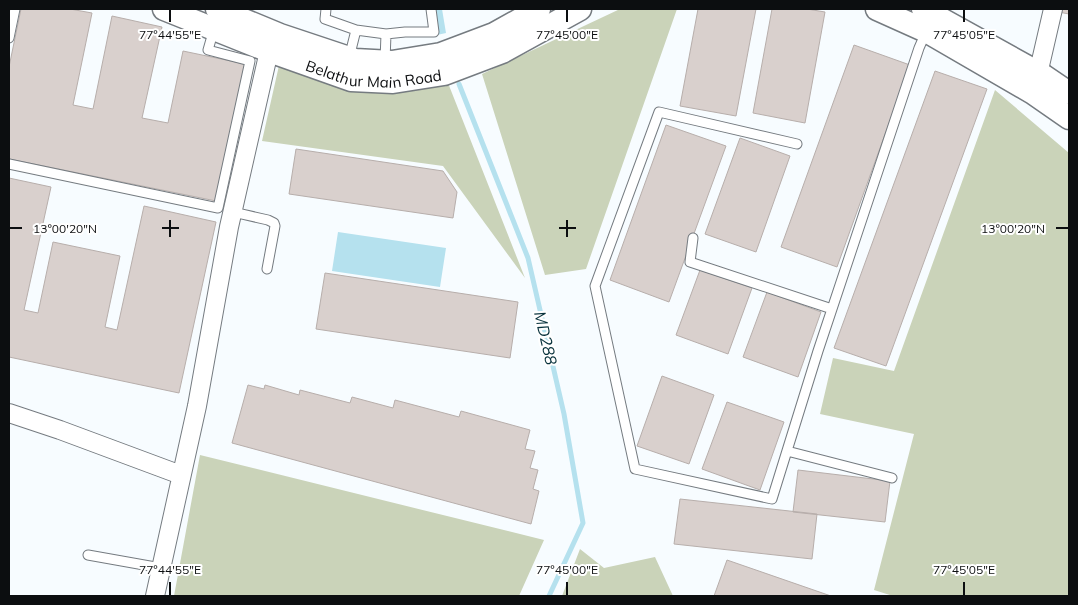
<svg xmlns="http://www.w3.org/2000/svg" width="1078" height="605" viewBox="0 0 1078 605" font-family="Mulish,sans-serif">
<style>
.green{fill:#cad3b9}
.water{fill:#b5e1ee}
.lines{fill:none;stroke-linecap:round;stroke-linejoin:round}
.stream{stroke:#b5e1ee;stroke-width:5}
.building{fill:#d9d0cd;stroke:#b7aeab}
.service-casing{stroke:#757b80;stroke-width:11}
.minor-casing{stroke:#757b80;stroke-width:20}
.tertiary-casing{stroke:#757b80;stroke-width:25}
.service{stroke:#fff;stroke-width:9}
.minor{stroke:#fff;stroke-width:18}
.tertiary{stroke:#fff;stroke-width:22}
.ticks{fill:none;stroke:#0c0e10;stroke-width:2}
.labels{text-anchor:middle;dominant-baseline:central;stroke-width:4;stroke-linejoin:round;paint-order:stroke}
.street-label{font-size:15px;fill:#0c0e10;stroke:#fff}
.water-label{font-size:16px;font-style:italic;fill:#07313b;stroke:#fff}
.ticks-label{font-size:12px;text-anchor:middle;fill:#0c0e10;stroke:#fff;stroke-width:4;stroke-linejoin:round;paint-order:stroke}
</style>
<rect width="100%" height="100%" fill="#f7fcff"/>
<path class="green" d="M620,9H677L586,269L545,275L482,74Z
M280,61L448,83L525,278L443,166L262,141Z
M995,90L1069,153V596H893L874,590L914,434L820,414L833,358L894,371Z
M200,455L544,540L519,596H174Z
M580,549L604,568L655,557L673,596H562Z"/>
<path class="water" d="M434,9H442L446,33L437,35Z
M338,232L446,248L440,287L332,271Z"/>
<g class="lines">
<path class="stream" d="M459,84L528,258L564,414L583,523L549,596"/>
</g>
<path class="building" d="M21,9H70L92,13L73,105L93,109L112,16L162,27L142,118L168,123L183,51L245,64L216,201L9,159V67Z
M698,9H756L736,116L680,106Z
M772,9H807L825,12L805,123L753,113Z
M1053,9H1069V14L1053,11Z
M854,45L910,65L837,267L781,247Z
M935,71L987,89L886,366L834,348Z
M666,125L726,146L669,302L610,280Z
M740,138L790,156L756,252L705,234Z
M296,149L443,171L457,192L453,218L289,194Z
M9,178L51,187L24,310L38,313L53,242L120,256L105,327L117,330L144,206L216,222L179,393L9,357Z
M700,270L752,288L728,354L676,335Z
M325,273L518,302L510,358L316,329Z
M767,292L821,312L798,377L743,357Z
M662,376L714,395L689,464L637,446Z
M248,385L264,389L265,385L299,395L300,390L350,403L352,397L393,408L395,400L459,417L461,411L530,430L525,449L535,451L530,468L538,470L533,489L539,491L531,524L232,443Z
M727,402L784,422L760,490L702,469Z
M798,470L890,481L885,522L793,512Z
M680,499L817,514L812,559L674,544Z
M727,560L831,596H714Z"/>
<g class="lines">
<defs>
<path id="service" d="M326,9L325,19L356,30L386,34L385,61
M386,34L405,32H434L431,9
M9,38L15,9
M349,58L356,30
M797,144L659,112L595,286L635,469L772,499L818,351L919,48L926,32
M9,164L218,208L250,61L208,50L214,29
M233,212L268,220L274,223L275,226L267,269
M693,238L690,262L832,309
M787,451L892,478
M88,555L161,568"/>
<path id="minor" d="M1038,74L1053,9
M9,413L60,430L181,475
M155,596L197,406L229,227L269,51L276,41"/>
<g id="tertiary">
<path id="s1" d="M164,9L269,51L351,80L393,82L444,74L502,52L580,9"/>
<path d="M217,9L280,35L355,60L392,62L441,54L494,34L539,9"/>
<path d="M877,9L926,31L1033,93L1069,118"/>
<path d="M923,9L1044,76L1069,93"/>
</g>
</defs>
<use href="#service" class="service-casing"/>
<use href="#minor" class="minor-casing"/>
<use href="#tertiary" class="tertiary-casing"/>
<use href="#service" class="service"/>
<use href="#minor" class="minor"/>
<use href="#tertiary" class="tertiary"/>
</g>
<path class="ticks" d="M170,10V22M567,10V22M964,10V22M170,220V237M567,220V237M10,228H22M162,228H179M559,228H576M1056,228H1068M170,582V595M567,582V595M964,582V595"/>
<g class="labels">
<g class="street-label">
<text stroke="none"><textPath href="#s1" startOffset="222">Belathur Main Road</textPath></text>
</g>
<g class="water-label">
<text transform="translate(546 338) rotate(77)">MD288</text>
</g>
</g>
<g class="ticks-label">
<text x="170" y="39">77°44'55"E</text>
<text x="567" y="39">77°45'00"E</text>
<text x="964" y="39">77°45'05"E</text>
<text x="65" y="233">13°00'20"N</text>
<text x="1013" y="233">13°00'20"N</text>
<text x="170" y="574">77°44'55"E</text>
<text x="567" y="574">77°45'00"E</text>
<text x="964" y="574">77°45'05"E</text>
</g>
<rect width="1078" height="605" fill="none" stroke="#0c0e10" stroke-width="20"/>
</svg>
